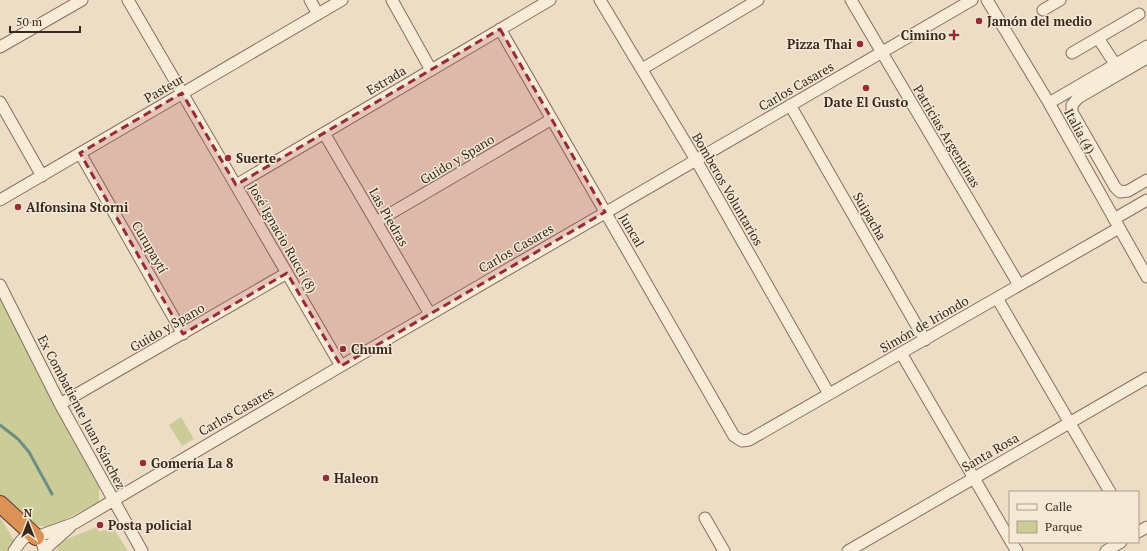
<svg xmlns="http://www.w3.org/2000/svg" width="1147" height="551" viewBox="0 0 1147 551" font-family="'PT Serif',serif">
<style>
.green{fill:#cc9}
.lines{fill:none;stroke-linecap:round;stroke-linejoin:round}
.stream{stroke:#6d8f83;stroke-width:3}
.minor-casing{stroke:#886e5b;stroke-width:13}
.highway-casing{stroke:#563d2f;stroke-width:18}
.minor{stroke:#f8ebd8;stroke-width:11}
.highway{stroke:#dc9257;stroke-width:16}
.marked{fill:#972c39;fill-opacity:0.2;stroke:#972c39;stroke-width:3;stroke-dasharray:8 5;stroke-linejoin:round}
.poi-dot{fill:#972c39;stroke:#f5e8d4;stroke-width:1.5}
.labels{text-anchor:middle;dominant-baseline:central;stroke-width:3;stroke-linejoin:round;paint-order:stroke}
.poi-label{font-size:13px;font-weight:bold;fill:#39281f;stroke:#f5e8d4;text-anchor:start}
.street-label{font-size:13px;fill:#39281f;stroke:#f5e8d4}
</style>
<rect width="100%" height="100%" fill="#eeddc5"/>
<path class="green" d="M0,292L99,486V502L49,528L29,523L11,508L0,496Z
M181,417L194,439L182,446L169,425Z
M0,517L15,542L10,551H0Z
M97,527L99,531L114,529L128,551H56L60,542Z"/>
<g class="lines">
<path class="stream" d="M0,425L18,439L29,452L52,494"/>
<defs>
<path id="minor" d="M128,0L341,366
M310,0L318,14
M392,0L431,70
M600,0L696,160L829,394
M851,0L1019,285
M987,0L1049,103L1147,277
M1043,10L1060,0
M500,29L734,436L742,441L749,440L1119,228
M1098,38L1115,64
M0,47L82,0
M1072,53L1139,14
M1147,58L1078,98L1072,105V112L1115,187L1120,192L1128,191L1147,180
M642,69L758,0
M0,102L42,176
M1049,103L1147,46
M790,105L925,340
M324,133L430,314
M80,153L183,334
M236,185L550,0
M0,200L342,0
M1114,219L1147,200
M376,222L552,119
M0,285L60,404L142,551
M997,298L1110,492
M901,353L1010,540
M60,404L287,273
M705,518L724,551
M1138,532L1147,527
M36,537L75,523L341,366L972,0
M1011,542L1017,551
M44,550L70,527
M14,551C17,547 20,541 24,538C34,532 44,541 44,551
M848,551L1147,378
M1106,551L1121,542"/>
<path id="highway" d="M0,504L36,537"/>
</defs>
<use href="#minor" class="minor-casing"/>
<use href="#highway" class="highway-casing"/>
<use href="#minor" class="minor"/>
<use href="#highway" class="highway"/>
</g>
<path class="marked" d="M500,29L605,212L341,366L287,273L183,334L80,153L182,93L236,185Z"/>
<g class="poi-dot">
<circle cx="979" cy="21" r="4"/>
<path d="M952 29h4v4h4v4h-4v4h-4v-4h-4v-4h4z"/>
<circle cx="860" cy="44" r="4"/>
<circle cx="866" cy="88" r="4"/>
<circle cx="228" cy="158" r="4"/>
<circle cx="18" cy="207" r="4"/>
<circle cx="343" cy="349" r="4"/>
<circle cx="143" cy="463" r="4"/>
<circle cx="326" cy="478" r="4"/>
<circle cx="100" cy="525" r="4"/>
</g>
<g class="labels">
<g class="poi-label">
<text x="987" y="21">Jamón del medio</text>
<text x="946" y="35" text-anchor="end">Cimino</text>
<text x="852" y="44" text-anchor="end">Pizza Thai</text>
<text x="866" y="102" text-anchor="middle">Date El Gusto</text>
<text x="236" y="158">Suerte</text>
<text x="26" y="207">Alfonsina Storni</text>
<text x="351" y="349">Chumi</text>
<text x="151" y="463">Gomería La 8</text>
<text x="334" y="478">Haleon</text>
<text x="108" y="525">Posta policial</text>
</g>
<g class="street-label">
<text transform="translate(386 80) rotate(-31)">Estrada</text>
<text transform="translate(796 86) rotate(-30)">Carlos Casares</text>
<text transform="translate(164 88) rotate(-30)">Pasteur</text>
<text transform="translate(1080 131) rotate(61)">Italia (4)</text>
<text transform="translate(947 136) rotate(59)">Patricias Argentinas</text>
<text transform="translate(457 159) rotate(-31)">Guido y Spano</text>
<text transform="translate(728 189) rotate(60)">Bomberos Voluntarios</text>
<text transform="translate(870 216) rotate(60)">Suipacha</text>
<text transform="translate(389 217) rotate(60)">Las Piedras</text>
<text transform="translate(632 230) rotate(60)">Juncal</text>
<text transform="translate(283 238) rotate(60)">José Ignacio Rucci (8)</text>
<text transform="translate(150 247) rotate(60)">Curupaytí</text>
<text transform="translate(516 248) rotate(-30)">Carlos Casares</text>
<text transform="translate(924 324) rotate(-30)">Simón de Iriondo</text>
<text transform="translate(167 327) rotate(-30)">Guido y Spano</text>
<text transform="translate(236 411) rotate(-30)">Carlos Casares</text>
<text transform="translate(82 412) rotate(62)">Ex Combatiente Juan Sánchez</text>
<text transform="translate(990 452) rotate(-30)">Santa Rosa</text>
</g>
</g>
<rect x="1009" y="491" width="130" height="52" fill="#f5e8d4" stroke="#aa9b8c"/>
<rect x="1017" y="504" width="20" height="6" fill="#f8ebd8" stroke="#aa9b8c"/>
<text x="1045" y="511" font-size="12" fill="#39281f">Calle</text>
<rect x="1017" y="521" width="20" height="12" fill="#cccc99" stroke="#aa9b8c"/>
<text x="1045" y="531" font-size="12" fill="#39281f">Parque</text>
<g transform="translate(28 523)" stroke="#f5e8d4" stroke-width="3" paint-order="stroke">
<path d="M0-3L7 15L0 10L-7 15Z" fill="#39281f"/>
<text y="-6" font-size="11" font-weight="bold" text-anchor="middle" fill="#39281f">N</text>
</g>
<path d="M10 26v6h70v-6" fill="none" stroke="#39281f" stroke-width="2"/>
<text x="16" y="26" font-size="12" fill="#39281f" stroke="#f5e8d4" stroke-width="3" paint-order="stroke">50 m</text>
</svg>
